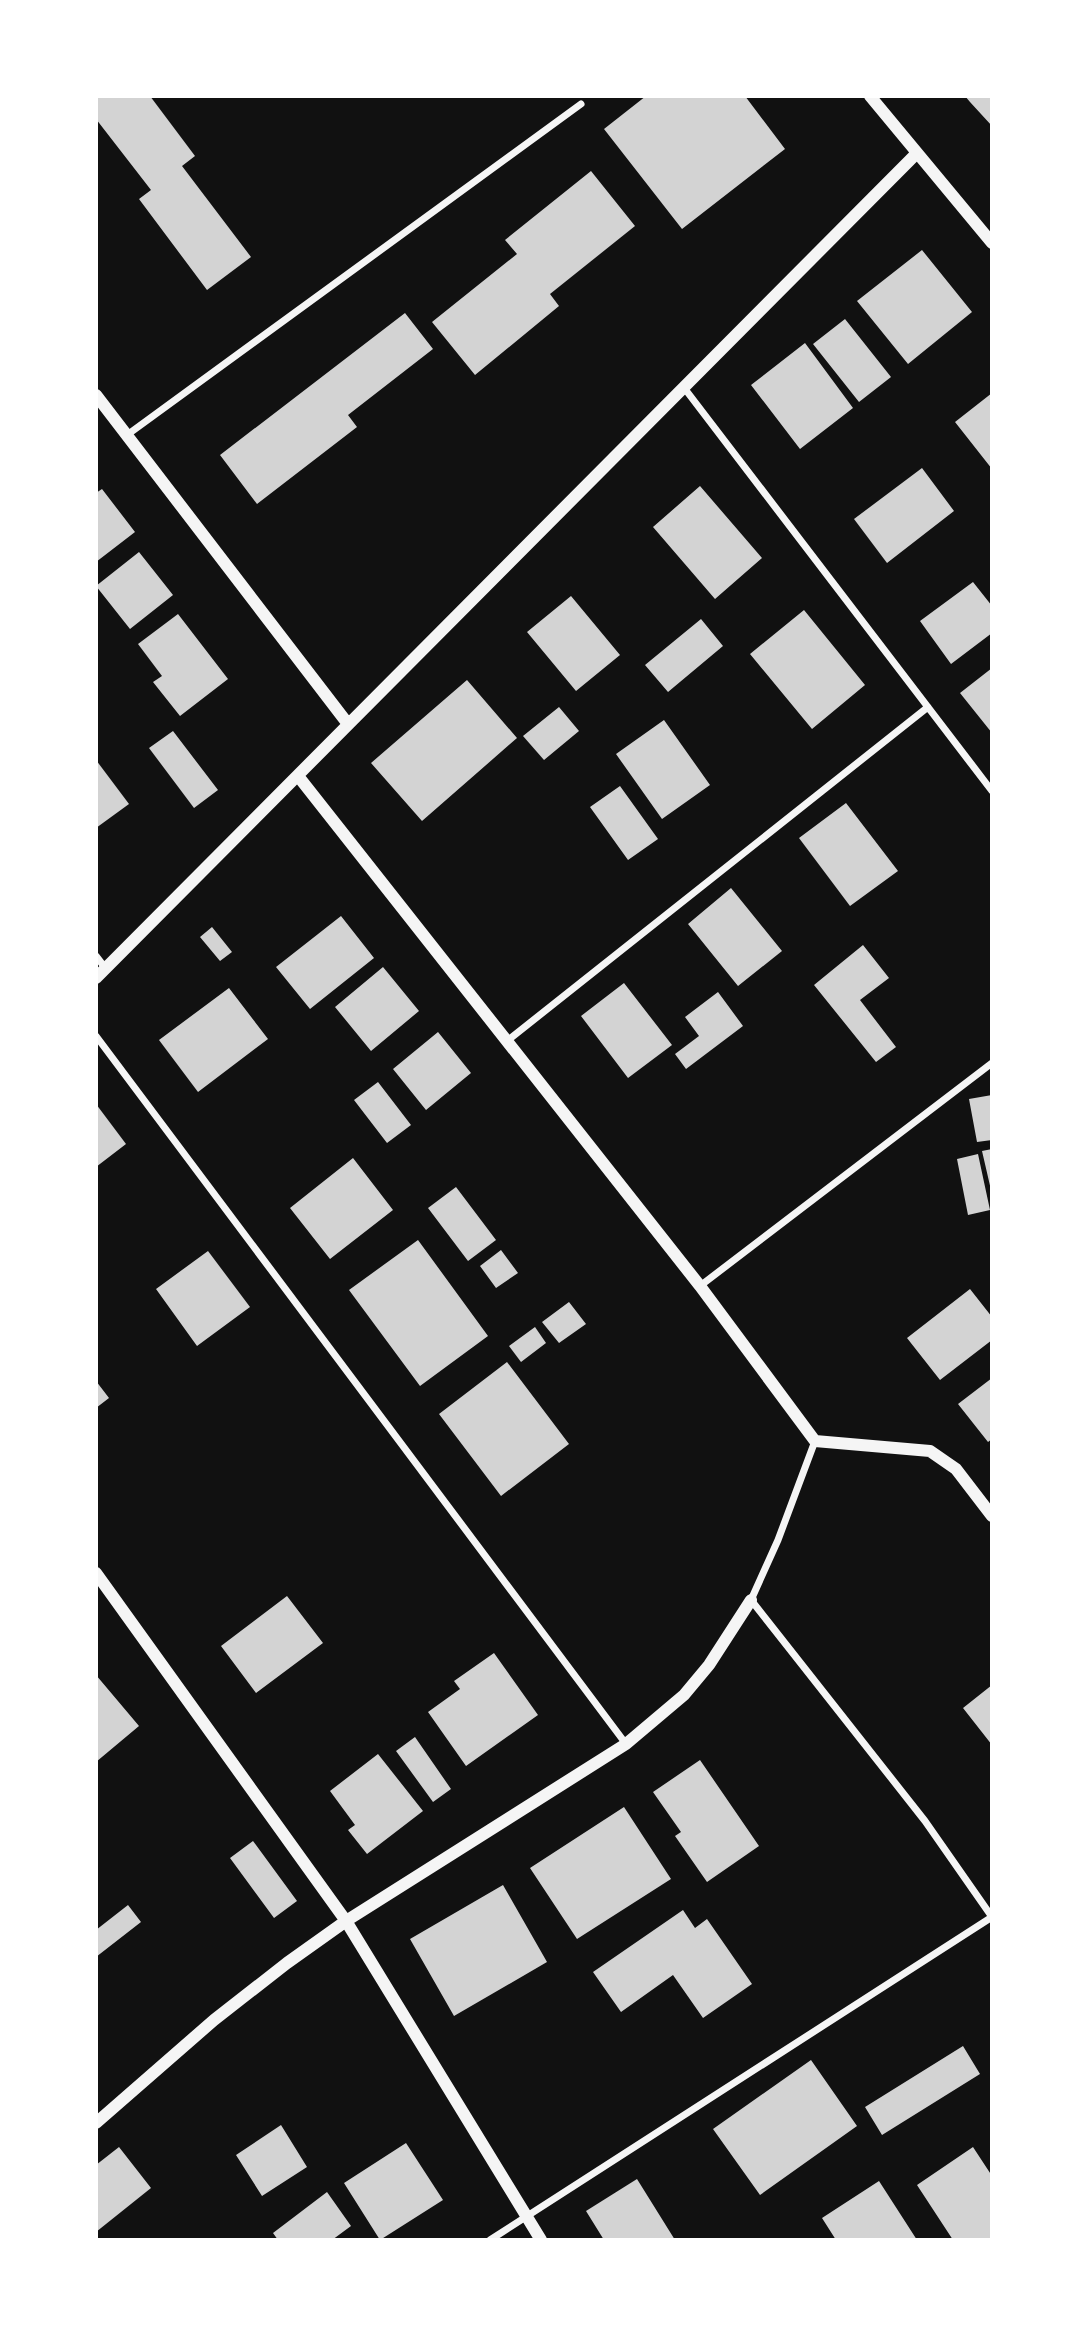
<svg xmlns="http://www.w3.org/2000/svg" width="1088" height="2336" viewBox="0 0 1088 2336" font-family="Ubuntu,sans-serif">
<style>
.building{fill:#d3d3d3}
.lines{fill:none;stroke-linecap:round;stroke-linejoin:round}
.minor{stroke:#f5f5f5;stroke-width:7}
.tertiary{stroke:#f5f5f5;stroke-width:12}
</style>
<rect width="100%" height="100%" fill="#111"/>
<path class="building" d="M96,96H150L195,156L182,166L251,257L207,290L139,199L151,190L96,119Z
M646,96H745L785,149L682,229L604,129Z
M965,96H992V126L970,102Z
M591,171L635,226L550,294L559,306L475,375L432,322L517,254L505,240Z
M922,250L972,312L908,364L857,301Z
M405,313L433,349L348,415L357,427L257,504L220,455Z
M845,319L891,377L859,402L813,344Z
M805,343L853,408L800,449L751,385Z
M992,393V469L955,422Z
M922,468L954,511L887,563L854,519Z
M700,486L762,558L715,599L653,527Z
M102,489L135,532L96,562V493Z
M139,552L173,595L130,629L96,586Z
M973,582L992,606V633L951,664L920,621Z
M571,596L620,655L576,691L527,632Z
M804,610L865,685L812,729L750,654Z
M178,614L228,679L180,716L153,682L162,676L138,644Z
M701,619L723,646L668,692L645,665Z
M992,668V733L960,693Z
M467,680L517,738L422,821L371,763Z
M559,707L579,731L544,760L523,736Z
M664,720L710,785L662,819L616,754Z
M173,731L218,790L194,808L149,748Z
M96,760L129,804L96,828Z
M620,786L658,839L628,860L590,807Z
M846,803L898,871L850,906L799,838Z
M731,888L782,951L738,986L688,924Z
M341,916L374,958L310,1009L276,967Z
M212,927L232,952L220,961L200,937Z
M863,945L889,978L860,1000L896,1047L876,1062L814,985Z
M383,967L419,1011L371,1051L335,1007Z
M624,983L672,1045L628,1078L581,1016Z
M229,988L268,1039L198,1092L159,1040Z
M718,992L743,1026L686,1069L675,1054L699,1036L685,1017Z
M438,1032L471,1073L426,1110L393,1069Z
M378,1082L411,1125L387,1143L354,1100Z
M992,1095V1140L977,1142L969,1099Z
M96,1104L126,1144L96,1167Z
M992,1149V1190H991L982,1151Z
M978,1154L990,1210L968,1215L957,1159Z
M353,1158L393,1210L330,1259L290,1208Z
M456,1187L496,1240L468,1261L428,1208Z
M418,1240L488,1336L420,1386L349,1290Z
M501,1250L518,1273L496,1288L480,1266Z
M208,1251L250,1307L197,1346L156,1289Z
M970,1289L992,1317V1340L940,1380L907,1338Z
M569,1302L586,1324L559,1343L542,1322Z
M535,1327L546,1343L521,1362L509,1346Z
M507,1362L569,1444L501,1496L439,1414Z
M992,1378V1439L988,1442L958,1404Z
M96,1381L109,1398L96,1408Z
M287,1596L323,1643L256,1693L221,1646Z
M494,1653L538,1715L466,1766L428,1712L460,1689L454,1681Z
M96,1675L139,1726L96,1762Z
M992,1685V1745L963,1708Z
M415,1737L451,1789L433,1802L396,1751Z
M378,1754L423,1811L367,1854L348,1830L355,1825L330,1791Z
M700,1760L759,1846L707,1882L675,1836L681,1832L653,1792Z
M624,1807L671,1879L577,1939L530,1868Z
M253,1841L297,1901L274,1918L230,1858Z
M503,1885L547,1962L454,2016L410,1939Z
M128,1905L141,1922L96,1957V1930Z
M683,1910L695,1928L707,1919L752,1984L703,2018L673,1975L621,2012L593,1972Z
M963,2046L980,2074L882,2135L865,2107Z
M811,2060L857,2126L760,2195L713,2129Z
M281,2125L307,2167L262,2196L236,2155Z
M406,2143L443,2200L380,2240L344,2183Z
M119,2147L151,2188L96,2232V2165Z
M973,2147L992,2176V2239L953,2240L917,2185Z
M637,2179L675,2240H604L586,2211Z
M879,2181L917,2240H836L822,2218Z
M327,2192L351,2226L332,2240H278L273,2233Z"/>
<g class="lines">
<path class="minor" d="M685,389L992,791
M127,435L581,104
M96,956L106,969
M96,1036L626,1744
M507,1041L928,707
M700,1286L992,1063
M815,1441L778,1540L751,1600L925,1821L992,1917
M490,2240L992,1917"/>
<path class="tertiary" d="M870,96L992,243
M96,395L348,724
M298,776L700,1286L815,1441L930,1451L956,1469L992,1516
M96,978L917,153
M96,1573L346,1921L541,2240
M96,2123L214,2020L287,1963L346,1921L626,1744L684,1695L709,1665L751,1600"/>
</g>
<rect width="1088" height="2336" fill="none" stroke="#ffffff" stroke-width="196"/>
</svg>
